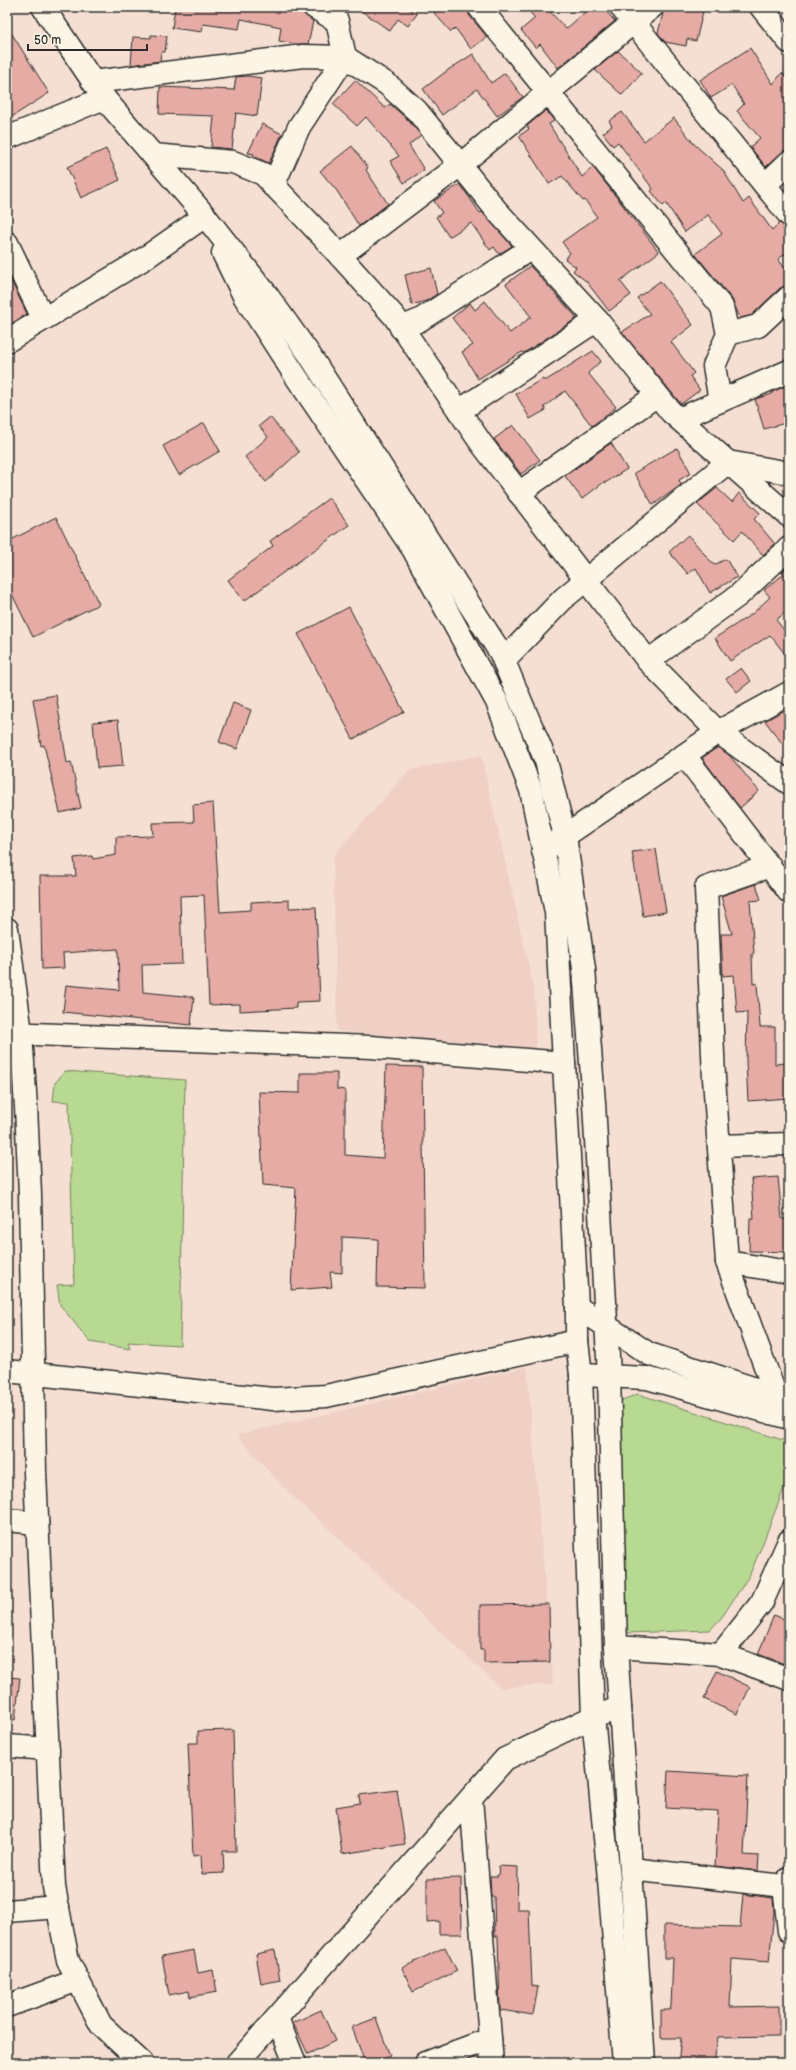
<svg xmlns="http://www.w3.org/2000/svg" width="796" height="2070" font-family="'Balsamiq Sans',sans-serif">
<rect width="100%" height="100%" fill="#f5dfd2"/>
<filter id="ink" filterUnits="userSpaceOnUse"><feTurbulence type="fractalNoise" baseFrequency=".025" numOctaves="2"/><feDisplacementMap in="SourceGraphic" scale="8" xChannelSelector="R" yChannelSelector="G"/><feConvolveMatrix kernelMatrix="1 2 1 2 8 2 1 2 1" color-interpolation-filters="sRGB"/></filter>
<g filter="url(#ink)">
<!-- built -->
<g fill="#f0cfc4">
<polygon points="481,755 534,990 536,1048 337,1031 333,856 409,770"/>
<polygon points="527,1367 553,1684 501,1688 283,1487 237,1435"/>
</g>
<!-- green -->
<g fill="#b8d992" stroke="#72825e">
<polygon points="65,1071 185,1080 180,1345 128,1342 130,1349 90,1342 60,1305 57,1285 74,1284 69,1102 53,1101 55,1083"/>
<polygon points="638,1394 789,1442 789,1475 761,1548 749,1576 722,1617 710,1630 625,1633 614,1406 622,1400"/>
</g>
<!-- building -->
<g fill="#e5aba4" stroke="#2b2b2b">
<polygon points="175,7 289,7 302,10 303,13 313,21 308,44 296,44 279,41 281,27 241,19 239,29 203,24 202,32 172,28"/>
<polygon points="356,7 407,7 417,14 408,26 398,19 390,31"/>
<polygon points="440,7 467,7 469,15 487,37 471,49 455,28 451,32 434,13"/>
<polygon points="525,7 546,7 566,29 591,7 602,7 615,21 558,68 540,44 536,48 521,30 535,18"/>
<polygon points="676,7 704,7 696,41 687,39 686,46 665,42 658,33 664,9 675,11"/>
<polygon points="7,26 49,93 7,120"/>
<polygon points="151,35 167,36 165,52 161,52 160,61 131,65 133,37 151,38"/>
<polygon points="750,48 773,84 782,73 789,79 789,150 781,153 766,167 750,147 760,138 737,111 744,104 732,85 711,98 700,80"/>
<polygon points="618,51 642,73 622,95 595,70"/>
<polygon points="473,54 491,83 505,73 523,97 497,116 477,89 442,115 423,89 448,70"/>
<polygon points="247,76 262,78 257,116 236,113 232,149 211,147 214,116 159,114 160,87 234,90 236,77"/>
<polygon points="355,80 385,108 390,104 408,120 421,135 409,145 424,170 404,183 390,161 399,156 366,117 357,126 333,104"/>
<polygon points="546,110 554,121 549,124 582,177 593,167 659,252 620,281 631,295 609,311 586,281 573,271 576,267 565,259 570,253 562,242 597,217 585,200 583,201 562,176 549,184 519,136 529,129 527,126"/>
<polygon points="622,112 644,141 674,118 694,144 723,170 743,203 749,198 772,230 779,223 789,227 789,251 778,259 789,274 789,285 780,288 752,315 740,318 732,299 695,254 722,234 708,215 685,232 666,203 663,206 651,191 653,189 618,142 613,146 603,133 612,126 609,121"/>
<polygon points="262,124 282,134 269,163 253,156 254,154 248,153"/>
<polygon points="352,146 368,168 366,170 388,204 359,226 337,191 320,171"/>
<polygon points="106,149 120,180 81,198 67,167"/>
<polygon points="460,184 480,213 482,212 512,246 499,254 494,247 490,250 471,223 449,237 436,217 442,213 434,201"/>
<polygon points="530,266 577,318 524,353 522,352 478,379 462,352 473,345 452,318 470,303 475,310 485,301 510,333 531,317 506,284"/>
<polygon points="431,268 437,294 426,301 412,305 405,275"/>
<polygon points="7,272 27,314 7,326"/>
<polygon points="660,281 693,325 671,342 694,373 690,376 700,390 681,404 622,332 650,314 637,298"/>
<polygon points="593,351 601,361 588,373 616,407 592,426 565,391 544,407 546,410 530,419 516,394 543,379 545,381"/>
<polygon points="786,386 789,395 789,422 764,429 755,399 772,394 772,392"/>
<polygon points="270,417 299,452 266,482 245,457 268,437 259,426"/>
<polygon points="204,423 220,451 179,475 163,446"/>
<polygon points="513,425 540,460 521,474 494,439"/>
<polygon points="611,443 627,469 605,483 604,482 582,499 565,476"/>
<polygon points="677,448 691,473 679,480 681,485 653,505 634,473"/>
<polygon points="717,488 732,502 739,493 760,513 754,519 775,544 763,555 742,531 734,540 697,504"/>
<polygon points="329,498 349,525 244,601 228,580 273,546 270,541"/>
<polygon points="56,517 99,604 33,637 7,584 7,542"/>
<polygon points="688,535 714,565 726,559 737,577 710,593 696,568 688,574 669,552"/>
<polygon points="789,565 789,610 776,620 789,636 789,659 770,635 730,661 715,638 752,614 770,597 764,590 784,574 782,572"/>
<polygon points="349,607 404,712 353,739 298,634"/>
<polygon points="741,668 751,681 737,692 726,679"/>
<polygon points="56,695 67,763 71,762 81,808 60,813 44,745 41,746 33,699"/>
<polygon points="233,703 251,710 237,749 219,742"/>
<polygon points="782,711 789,721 789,737 782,743 765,721"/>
<polygon points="118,720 123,766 97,768 93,722"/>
<polygon points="718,747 729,755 759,791 740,808 702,758"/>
<polygon points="213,803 220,912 251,910 251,902 289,900 289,908 316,907 320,1001 296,1002 296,1008 240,1011 240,1004 209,1005 204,895 180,896 182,964 142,965 143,992 194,997 191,1025 63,1012 66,985 119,990 118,949 63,953 64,968 42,969 40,876 76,876 74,858 92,856 93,859 116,855 116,837 153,836 152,823 194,822 193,805"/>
<polygon points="656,849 666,912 643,916 632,852"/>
<polygon points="756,884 761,900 750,901 754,953 752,954 753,984 757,983 760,1027 775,1027 775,1064 786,1063 788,1098 748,1101 746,1062 747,1012 737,1013 734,975 723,976 721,934 732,934 721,896"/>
<polygon points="386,1066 422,1067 425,1288 377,1287 378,1239 342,1237 342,1273 330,1272 332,1287 291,1290 296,1188 263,1185 259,1092 300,1093 300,1073 337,1073 337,1089 345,1090 345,1155 383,1158"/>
<polygon points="778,1177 782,1219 789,1219 789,1252 749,1251 750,1218 754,1218 751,1179"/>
<polygon points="549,1604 550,1662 484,1663 484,1650 480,1650 480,1605"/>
<polygon points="774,1615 789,1621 789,1654 785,1664 758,1654"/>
<polygon points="717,1671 750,1687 737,1714 704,1699"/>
<polygon points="7,1677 20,1678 15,1720 7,1719"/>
<polygon points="233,1730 236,1851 223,1851 224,1873 202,1874 201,1855 193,1856 188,1743 198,1743 198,1731"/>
<polygon points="668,1771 748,1776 744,1855 759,1856 758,1871 715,1866 718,1811 666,1808"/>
<polygon points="397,1790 405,1844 342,1854 336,1807 360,1803 359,1795"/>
<polygon points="499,1866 518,1867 517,1909 529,1909 532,1986 538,1987 533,2015 500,2010 498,1936 495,1936 494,1897 491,1897 490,1876 498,1876"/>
<polygon points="461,1878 462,1934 439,1934 439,1921 427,1922 427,1879"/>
<polygon points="743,1894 773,1898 774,1912 769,1962 732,1959 730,2007 779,2006 779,2036 718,2037 714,2063 678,2063 681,2038 661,2038 661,2010 670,2010 671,2006 673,1958 664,1958 664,1925 740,1927"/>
<polygon points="445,1947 457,1971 413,1992 402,1968"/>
<polygon points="194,1950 198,1973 213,1970 217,1992 190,1997 189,1991 169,1995 162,1956"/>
<polygon points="275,1950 280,1980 261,1984 256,1954"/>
<polygon points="321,2010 335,2041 308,2054 293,2023"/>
<polygon points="376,2018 390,2056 372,2063 365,2063 352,2027"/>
</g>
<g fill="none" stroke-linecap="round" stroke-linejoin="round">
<!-- minor casing -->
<g stroke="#2b2b2b" stroke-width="25">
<g id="minor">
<polyline points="479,7 722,307 728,334 714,366 720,401"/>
<polyline points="621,7 789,215"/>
<polyline points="761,7 789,42"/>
<polyline points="93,82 303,56 345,57 387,84 417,111 497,211 597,320 671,412 789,516"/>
<polyline points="7,138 104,98"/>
<polyline points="153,155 233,162 263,174 322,236 394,316 481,443 648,661 718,732 789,783"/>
<polyline points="765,185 789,162"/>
<polyline points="273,186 299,127 345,57 337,21 314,7"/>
<polyline points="7,243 43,318"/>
<polyline points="340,256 460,165 652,7"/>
<polyline points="401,328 420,320 530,249"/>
<polyline points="728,334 758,326 789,297"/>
<polyline points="7,341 145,258 205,216"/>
<polyline points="459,411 597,320"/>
<polyline points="679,419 789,371"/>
<polyline points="519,493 657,395"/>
<polyline points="504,660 564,598 728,462 789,473"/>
<polyline points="648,661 739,595 789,548"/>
<polyline points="685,756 789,892"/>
<polyline points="543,851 718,732 789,693"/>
<polyline points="770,866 706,888 714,1078 727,1262 776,1396"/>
<polyline points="7,929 21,1033 26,1107 30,1194 35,1473 54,1887 68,1961 101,2025 142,2063"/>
<polyline points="7,1033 371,1047 564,1063"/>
<polyline points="719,1146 789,1144"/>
<polyline points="727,1262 789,1272"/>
<polyline points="577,1307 649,1354 786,1399"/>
<polyline points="7,1371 273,1399 326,1396 577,1341"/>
<polyline points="581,1375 647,1378 789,1418"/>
<polyline points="7,1520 37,1523"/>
<polyline points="616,1647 721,1654 789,1679"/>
<polyline points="721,1654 762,1602 789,1541"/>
<polyline points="7,1746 48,1749"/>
<polyline points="471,1798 492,2063"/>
<polyline points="631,1869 784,1886"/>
<polyline points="789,1878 784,1886 789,1931"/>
<polyline points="7,1911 58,1907"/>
<polyline points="7,2006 78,1980"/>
<polyline points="277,2018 295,2063"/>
<polyline points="237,2063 505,1759 593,1717 620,1708"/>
<polyline points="426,2063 490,2039"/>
</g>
</g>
<!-- major casing -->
<g stroke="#2b2b2b" stroke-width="25">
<g id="major">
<polyline points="43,7 104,98 205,216 264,291 309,354 500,652 546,761 565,836 584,969 594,1103 609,1375 616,1647 644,2063"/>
<polyline points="223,253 244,296 297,378 413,549 497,702 531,790 556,912 577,1307 577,1341 581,1375 593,1717 608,1868 624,2063"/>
</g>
</g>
<!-- minor -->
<use href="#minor" stroke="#fcf5e5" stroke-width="22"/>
<!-- major -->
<use href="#major" stroke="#fcf5e5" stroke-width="22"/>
</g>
</g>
<!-- margin -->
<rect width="796" height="2070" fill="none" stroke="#fcf5e5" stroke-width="24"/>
<rect x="12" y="12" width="772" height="2046" fill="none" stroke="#2b2b2b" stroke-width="1.5" filter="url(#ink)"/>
<!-- scale -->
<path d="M28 44v6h119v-6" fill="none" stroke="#2b2b2b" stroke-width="2"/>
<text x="34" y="44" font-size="12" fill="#2b2b2b" stroke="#fcf5e5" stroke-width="3" paint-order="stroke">50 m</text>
</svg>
